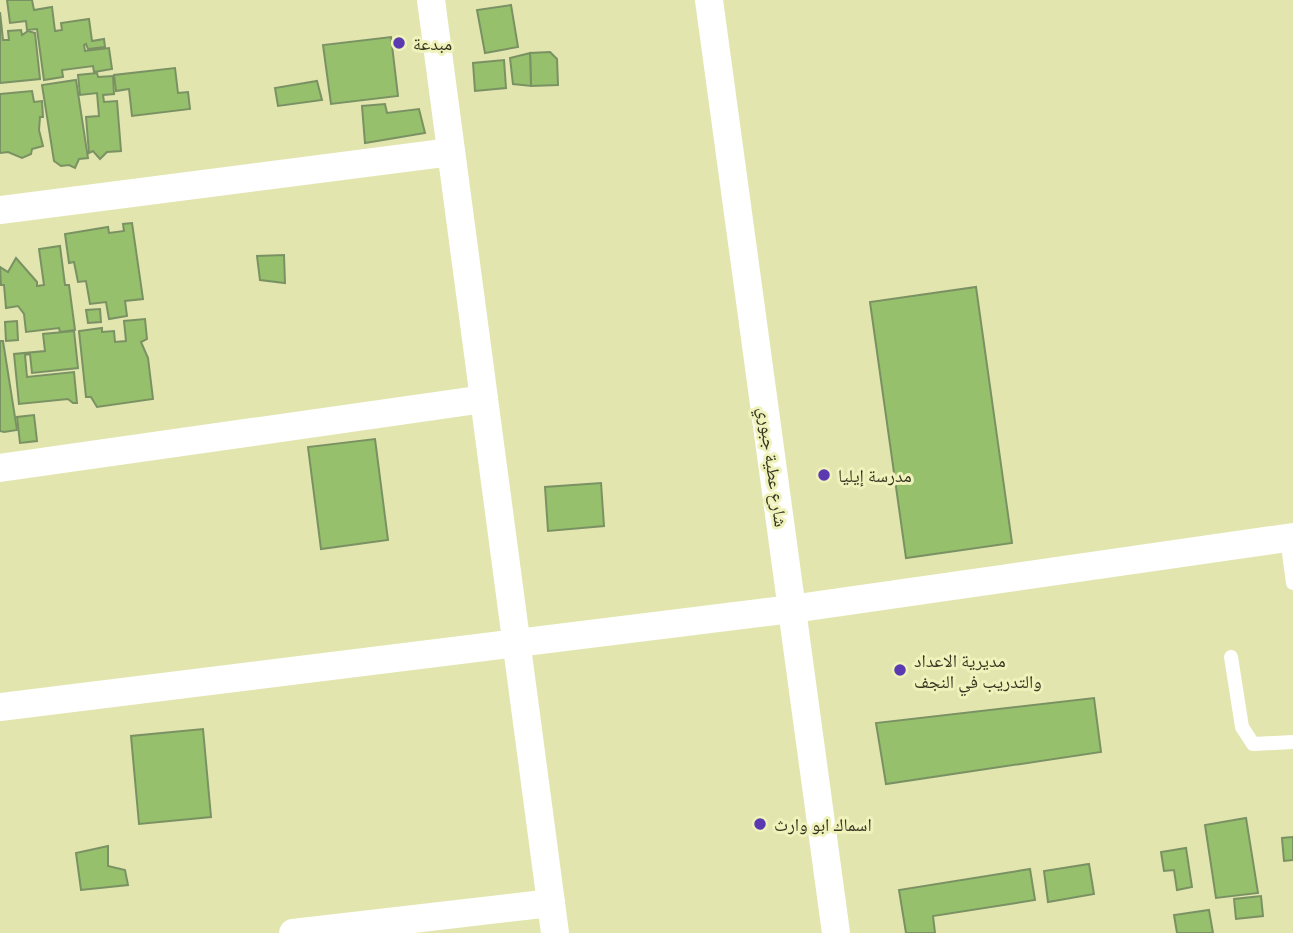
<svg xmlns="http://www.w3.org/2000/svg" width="1293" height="933" font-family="'IBM Plex Serif','Noto Naskh Arabic',serif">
<rect width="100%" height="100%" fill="#e2e5ae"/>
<!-- building -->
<g fill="#96c06c" stroke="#7a9263" stroke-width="2">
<polygon points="7,0 32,0 34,10 52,7 55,31 62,30 61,23 89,19 92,41 104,39 105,47 88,49 86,44 84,45 85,51 109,48 112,69 94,72 93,66 62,70 63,77 44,80 37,29 27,30 26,21 10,23"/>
<polygon points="511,5 518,47 485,53 477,10"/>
<polygon points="0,12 3,40 9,40 8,31 21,30 22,35 28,31 35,33 40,79 0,83"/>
<polygon points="391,37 398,96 331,104 323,45"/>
<polygon points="550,52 557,59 558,85 531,86 530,53"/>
<polygon points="530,53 531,86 513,84 510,58"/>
<polygon points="504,60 506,88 475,91 473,63"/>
<polygon points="175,68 178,93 188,92 190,109 132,116 129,89 116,91 114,75"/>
<polygon points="97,73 98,77 113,76 114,94 103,95 104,102 117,101 121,151 107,152 100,159 93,151 89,153 86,117 99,116 97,93 80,95 78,75"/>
<polygon points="76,80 88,158 79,159 75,168 69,165 61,166 54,161 42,85"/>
<polygon points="317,81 322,100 278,106 275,88"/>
<polygon points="32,91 34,102 42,101 43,117 40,117 39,130 43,146 32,149 31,154 22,158 8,152 0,153 0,94"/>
<polygon points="385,104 387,113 419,109 425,133 365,143 362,106"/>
<polygon points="132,223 143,299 125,301 127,316 109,319 106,302 90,304 86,281 78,282 74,262 69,263 65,234 108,227 109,233 124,231 123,224"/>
<polygon points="60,246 65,285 69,285 75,330 60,332 59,328 26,332 24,314 18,306 6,308 4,285 1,285 0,267 8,272 16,258 37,282 37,286 44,285 39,249"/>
<polygon points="284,255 285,283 260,280 257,256"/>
<polygon points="976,287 1012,543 906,558 870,302"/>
<polygon points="100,309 101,322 88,323 86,310"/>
<polygon points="145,319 147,339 141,342 148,358 153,399 97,407 91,397 86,397 79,331 102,328 102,332 114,331 115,342 126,341 124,321"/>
<polygon points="17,321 18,340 6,341 5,322"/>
<polygon points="74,331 78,368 32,373 30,354 25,355 27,377 74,372 77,403 73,403 68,399 19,404 14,354 45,351 43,334"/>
<polygon points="0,341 3,341 17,430 4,432 0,431"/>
<polygon points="34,415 37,441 20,443 17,417"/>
<polygon points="375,439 388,540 321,549 308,447"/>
<polygon points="601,483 604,526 548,531 545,487"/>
<polygon points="1094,698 1101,752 886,784 876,723"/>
<polygon points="203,729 211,817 139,824 131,736"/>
<polygon points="1246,818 1258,893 1216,898 1205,825"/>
<polygon points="1293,837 1293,860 1284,861 1282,838"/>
<polygon points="108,846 108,866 125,870 128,885 81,890 76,853"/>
<polygon points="1186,848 1192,887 1177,890 1174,870 1164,871 1161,852"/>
<polygon points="1089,864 1094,894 1048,902 1044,871"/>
<polygon points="1030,869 1035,900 933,916 935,933 906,933 899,890"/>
<polygon points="1261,896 1263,916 1236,919 1234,899"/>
<polygon points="1209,910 1213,933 1177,933 1174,915"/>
</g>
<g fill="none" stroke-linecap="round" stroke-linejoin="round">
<!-- lane -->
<g stroke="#fff" stroke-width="14">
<polyline points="1287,538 1293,583"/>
<polyline points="1231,657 1242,727 1253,744 1293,742"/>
</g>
<!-- street -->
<g stroke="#fff" stroke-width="28">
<polyline points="431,0 555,933"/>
<polyline points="709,0 836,933"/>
<polyline points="0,210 451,152"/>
<polyline points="0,468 484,399"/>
<polyline points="0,707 792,609 1293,537"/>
<polyline points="293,933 551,903"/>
</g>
</g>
<!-- markers -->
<g fill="#5a39b1" stroke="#eff2bb" stroke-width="2.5">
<circle cx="399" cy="43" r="7"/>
<circle cx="824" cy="475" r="7"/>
<circle cx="900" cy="670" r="7"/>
<circle cx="760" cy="824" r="7"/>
</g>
<g text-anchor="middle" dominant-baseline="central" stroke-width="6" stroke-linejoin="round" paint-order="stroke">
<!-- poi labels -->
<g font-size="18" fill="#353620" stroke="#eff2bb" text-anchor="start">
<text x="413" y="43">مبدعة</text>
<text x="838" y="475">مدرسة إيليا</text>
<text x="914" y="660">مديرية الاعداد<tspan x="914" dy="21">والتدريب في النجف</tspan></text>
<text x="774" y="824">اسماك ابو وارث</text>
</g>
<!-- street labels -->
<g font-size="18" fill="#353620" stroke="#eff2bb">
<text transform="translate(773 467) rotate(82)">شارع عطية جبوري</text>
</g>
</g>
</svg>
